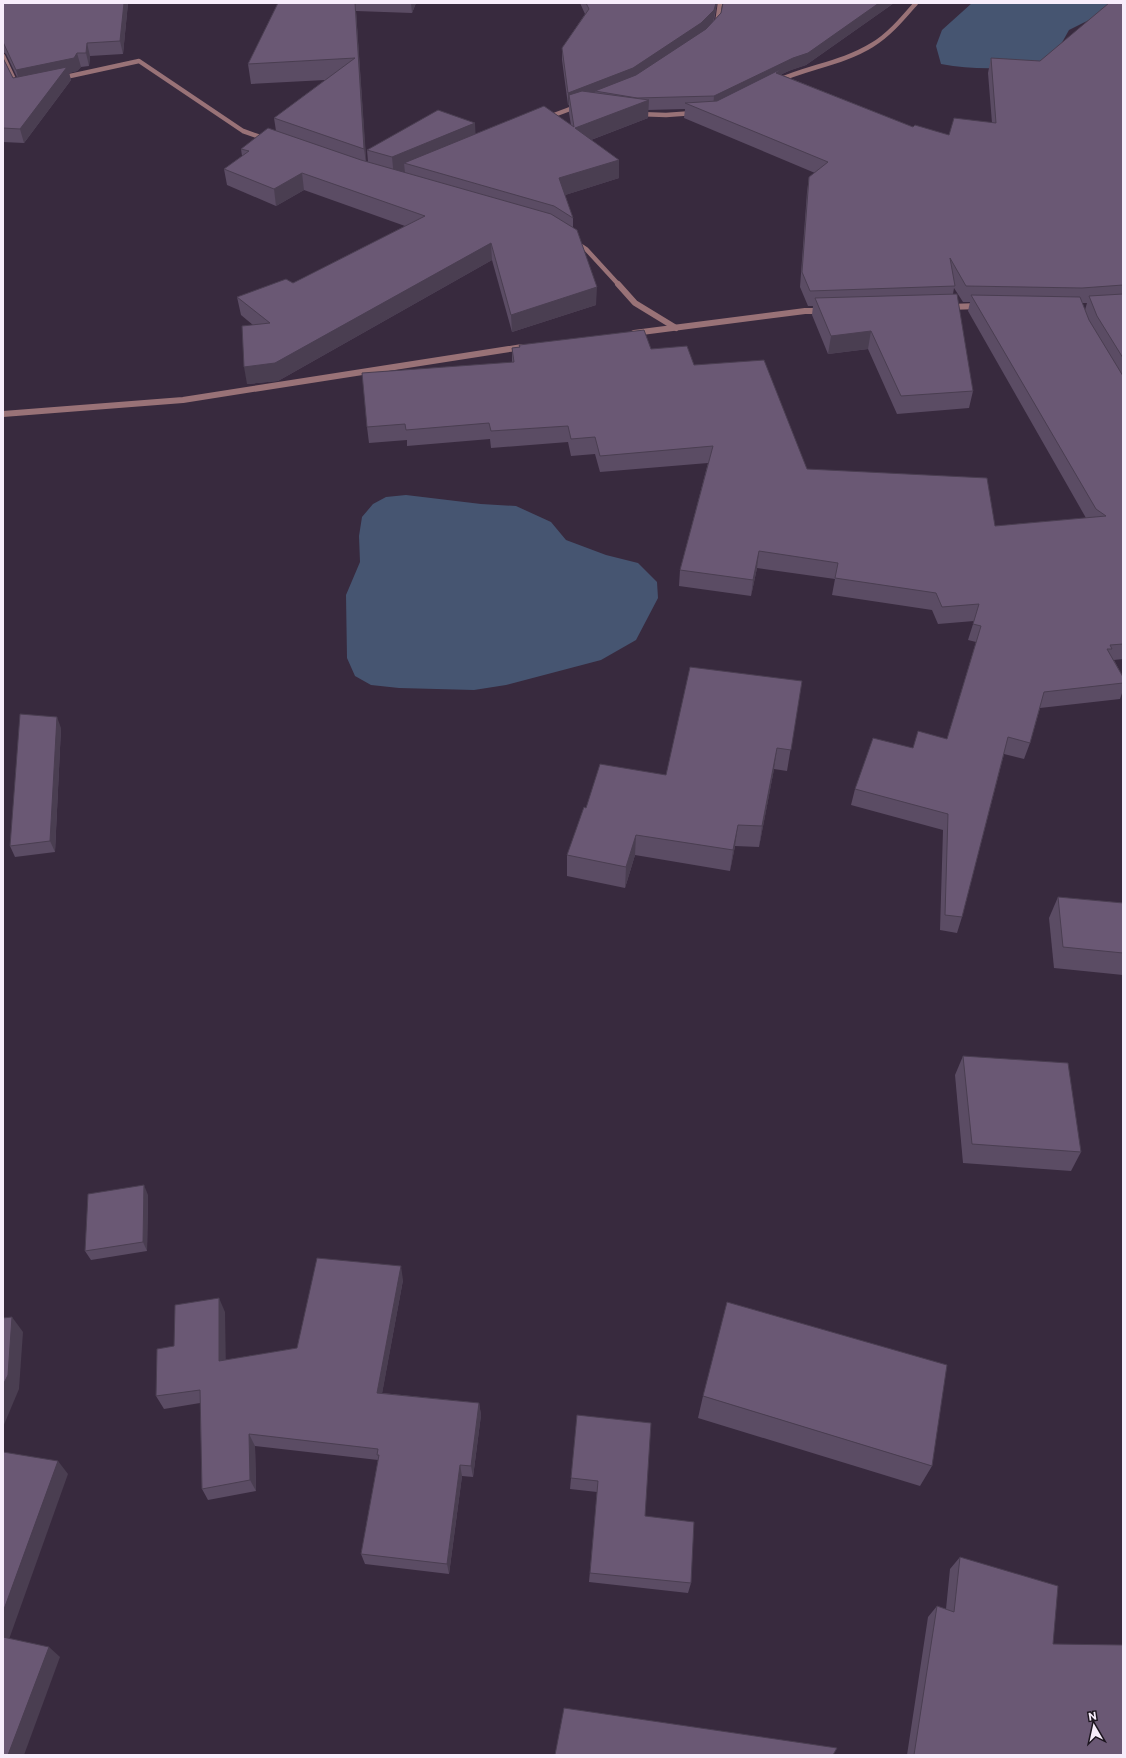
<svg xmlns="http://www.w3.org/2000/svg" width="1126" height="1758" font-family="Commissioner,sans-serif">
<rect width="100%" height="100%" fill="#382a3e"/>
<!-- water -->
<g fill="#465571">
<path d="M 972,3 L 1123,3 L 1069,30 L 1050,64 C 1012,68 978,71 941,64 L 936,46 L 942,30 Z"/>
<polygon points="406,495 481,504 516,506 551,522 566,540 606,555 638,563 657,582 658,598 636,640 601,660 506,685 474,690 399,688 371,685 355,676 347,658 346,595 360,562 359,536 362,517 373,504 386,497"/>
</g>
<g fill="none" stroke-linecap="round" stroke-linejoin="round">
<!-- street-far1 -->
<g stroke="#997277" stroke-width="4.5">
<polyline points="714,26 717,24 720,3"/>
<polyline points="3,56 18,88"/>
<polyline points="61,78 139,61 243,131 266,139"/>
<path d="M 777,81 C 808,67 843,63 872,45 C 889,35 903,18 916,3"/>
<polyline points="638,114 666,115 694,113"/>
<polyline points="546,118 578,106"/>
<polyline points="574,241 586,249 619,285"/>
</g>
<!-- street -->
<g stroke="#997277" stroke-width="6">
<polyline points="618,284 635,303 676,328"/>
<polyline points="949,307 979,306"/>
<polyline points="634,333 805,311 823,311"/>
<polyline points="3,414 183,400 522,347"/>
</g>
</g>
<!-- wall -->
<g fill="#5b4c64" fill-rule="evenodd">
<polygon points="3,3 128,3 123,54 90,56 89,66 81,67 77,71 69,73 71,80 24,143 3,142 3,58 13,78 17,77 6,54 3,52"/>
<path d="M 278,3 L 416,3 L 412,13 L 356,11 L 366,161 L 368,162 L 367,150 L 476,134 L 571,125 L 569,113 L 569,105 L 568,105 L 562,60 L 562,48 L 585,14 L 580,3 L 717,3 L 714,21 L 721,13 L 723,3 L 894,3 L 806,65 L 791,70 L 782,74 L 782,75 L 913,127 L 949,135 L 992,123 L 988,73 L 991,58 L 1040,61 L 1123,3 L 1123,659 L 1114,660 L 1123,677 L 1123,690 L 1120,699 L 1040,708 L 1030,743 L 1024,759 L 1004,754 L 962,917 L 957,933 L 940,930 L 943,830 L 851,805 L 855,789 L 913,748 L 947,739 L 976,642 L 968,640 L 974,621 L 938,624 L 932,610 L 832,595 L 835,579 L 757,568 L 751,596 L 679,586 L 680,570 L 708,463 L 600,472 L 595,454 L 571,456 L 568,442 L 491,448 L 490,439 L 407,446 L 407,440 L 369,443 L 367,427 L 512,362 L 512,348 L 519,347 L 519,345 L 651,349 L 694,365 L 807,469 L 995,526 L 1086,518 L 968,311 L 970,302 L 963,302 L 954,288 L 953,294 L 973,391 L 969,408 L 897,414 L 868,349 L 828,354 L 812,315 L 813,306 L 808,306 L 800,287 L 807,192 L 809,177 L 815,173 L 684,118 L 685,109 L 648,110 L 648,118 L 591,140 L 619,160 L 619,178 L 565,195 L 573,218 L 573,228 L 596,305 L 512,332 L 492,260 L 278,381 L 247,384 L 253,325 L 241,315 L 237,297 L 293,283 L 405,226 L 304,190 L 276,206 L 227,185 L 224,169 L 242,156 L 241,149 L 276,131 L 274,118 L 325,80 L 251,84 L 248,64 ZM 1082,303 L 1087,303 L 1085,310 Z"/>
<polygon points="802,681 787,771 774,769 759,847 735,846 730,871 635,855 625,888 567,876 567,855 586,808 666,775"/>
<polygon points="61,728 55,852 15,857 10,846"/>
<polygon points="1058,897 1123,903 1123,975 1054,968 1049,918"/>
<polygon points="963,1056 1081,1152 1071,1171 963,1163 955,1075"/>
<polygon points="148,1195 147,1251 91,1260 85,1251"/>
<polygon points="403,1280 382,1393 479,1403 481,1415 473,1477 462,1476 449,1574 365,1564 361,1554 378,1460 255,1446 256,1491 208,1500 202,1489 200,1403 164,1409 156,1396 174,1346 225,1312 225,1360 297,1348"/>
<polygon points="703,1396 932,1466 920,1486 698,1418"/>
<polygon points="577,1415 691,1583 688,1593 589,1582 597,1492 570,1489 571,1478"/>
<polygon points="960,1557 1053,1644 1123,1755 907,1755 928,1617 937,1606 946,1609 950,1569"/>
</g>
<!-- shaded-wall -->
<g fill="#4a3e51">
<polygon points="124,3 128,3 123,54 120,41"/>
<polygon points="355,3 356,11 367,170 364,149"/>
<polygon points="411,3 416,3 412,13"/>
<polygon points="716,3 717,3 713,22 701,35 632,81 595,91 595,95 569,95 569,105 568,105 568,93"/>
<polygon points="879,3 894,3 806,65 791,70 782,74 781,83 713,108 714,96"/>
<polygon points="87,43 90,56 89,66 86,53"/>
<polygon points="77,53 81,67 77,71 69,73 71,80 24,143 20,129 20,84 16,70"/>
<polygon points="649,100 648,118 575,146 575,128"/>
<polygon points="475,123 476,143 404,163 405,173 394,178 392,157"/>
<polygon points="619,160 619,178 559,197 559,178"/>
<polygon points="302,173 304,190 276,206 274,189"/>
<polygon points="491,243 492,260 278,381 247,384 244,367"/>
<polygon points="597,287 596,305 512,332 511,315"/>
<polygon points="871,331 868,349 828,354 831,336"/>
<polygon points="759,551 757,568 751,596 753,580"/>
<polygon points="57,717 61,728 55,852 50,841"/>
<polygon points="777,748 774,769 759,847 762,826"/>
<polygon points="738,825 735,846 730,871 733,850"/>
<polygon points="636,835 635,855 625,888 626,867"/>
<polygon points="144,1185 148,1195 147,1251 143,1242"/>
<polygon points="401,1266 403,1280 380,1405 377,1393"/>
<polygon points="219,1298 225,1312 226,1374 219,1361"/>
<polygon points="12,1317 23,1332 19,1389 3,1427 3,1385"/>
<polygon points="479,1403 481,1415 473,1477 471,1466"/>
<polygon points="249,1434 255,1446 256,1491 250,1480"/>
<polygon points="58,1461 68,1474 7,1645 3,1641 3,1612"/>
<polygon points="460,1465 462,1476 449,1574 447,1564"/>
<polygon points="49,1647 60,1657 24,1755 8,1755"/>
</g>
<!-- building -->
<g fill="#6a5874" stroke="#4a3e51">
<polygon points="3,3 124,3 120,41 87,43 86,53 77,53 74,58 16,70 3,42"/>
<polygon points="278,3 355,3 364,149 274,118 355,58 248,64"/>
<polygon points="586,3 716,3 714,10 701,23 633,68 568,93 562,48 589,9"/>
<polygon points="723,3 879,3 808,53 793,58 714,96 637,98 595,91 636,75 706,29 721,13"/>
<polygon points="1109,3 1123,3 1123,285 1082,288 966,286 950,258 955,286 810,291 802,272 809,177 828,162 685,103 717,101 783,68 776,73 913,127 915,125 949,135 954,118 996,123 991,58 1040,61"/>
<polygon points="3,58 13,78 67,67 20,129 3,128"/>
<polygon points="582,91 649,100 575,128 619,160 559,178 573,218 554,206 404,163 544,106 574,127 569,95"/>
<polygon points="438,110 475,123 392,157 367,150"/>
<polygon points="268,128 361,160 551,214 577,230 597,287 511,315 491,243 275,363 244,367 242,326 270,323 237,297 286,279 293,283 425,216 302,173 274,189 224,169 249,151 241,149"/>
<polygon points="957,294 973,391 901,396 871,331 831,336 815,298"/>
<polygon points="1123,294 1123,358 1097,316 1089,296"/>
<polygon points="971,295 1080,297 1089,320 1123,376 1123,644 1110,645 1112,649 1107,649 1123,677 1123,683 1044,692 1030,743 1008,737 962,917 945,915 948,814 855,789 873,738 913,748 918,731 947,739 981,626 973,624 979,604 942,607 936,593 835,578 838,563 759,551 753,580 680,570 713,446 600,456 595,437 571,439 568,426 491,431 489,423 406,430 405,424 367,427 362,373 514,362 512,348 520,347 519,345 644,330 651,349 687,346 694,365 764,360 807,469 987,478 995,526 1106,516 1096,509"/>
<polygon points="690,667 802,681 791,750 777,748 762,826 738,825 733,850 636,835 626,867 567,855 584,807 586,808 600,764 666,775"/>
<polygon points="20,714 57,717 50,841 10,846"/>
<polygon points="1058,897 1123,903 1123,953 1063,947"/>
<polygon points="963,1056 1068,1063 1081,1152 972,1144"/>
<polygon points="144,1185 143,1242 85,1251 88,1194"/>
<polygon points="317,1258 401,1266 377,1393 479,1403 471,1466 460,1465 447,1564 361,1554 379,1455 377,1455 378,1449 249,1434 250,1480 202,1489 200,1390 156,1396 157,1349 174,1346 175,1305 219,1298 219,1361 297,1348"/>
<polygon points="727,1302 947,1365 932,1466 703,1396"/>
<polygon points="12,1317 8,1375 3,1385 3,1318"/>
<polygon points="577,1415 651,1423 645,1516 694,1522 691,1583 590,1573 598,1481 571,1478"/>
<polygon points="3,1452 58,1461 3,1612"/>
<polygon points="960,1557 1058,1586 1053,1644 1123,1645 1123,1755 914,1755 937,1606 954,1612"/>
<polygon points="3,1637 49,1647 8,1755 3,1755"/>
<polygon points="564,1708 837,1748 833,1755 555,1755"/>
</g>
<!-- border -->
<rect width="1126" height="1758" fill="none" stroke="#f7edfb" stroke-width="8"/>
<!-- north arrow -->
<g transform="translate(1094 1726) rotate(351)" stroke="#1c151f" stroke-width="3" paint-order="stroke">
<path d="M0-3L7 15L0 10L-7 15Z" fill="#f7edfb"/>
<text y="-6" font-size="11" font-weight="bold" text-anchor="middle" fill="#f7edfb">N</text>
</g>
</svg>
